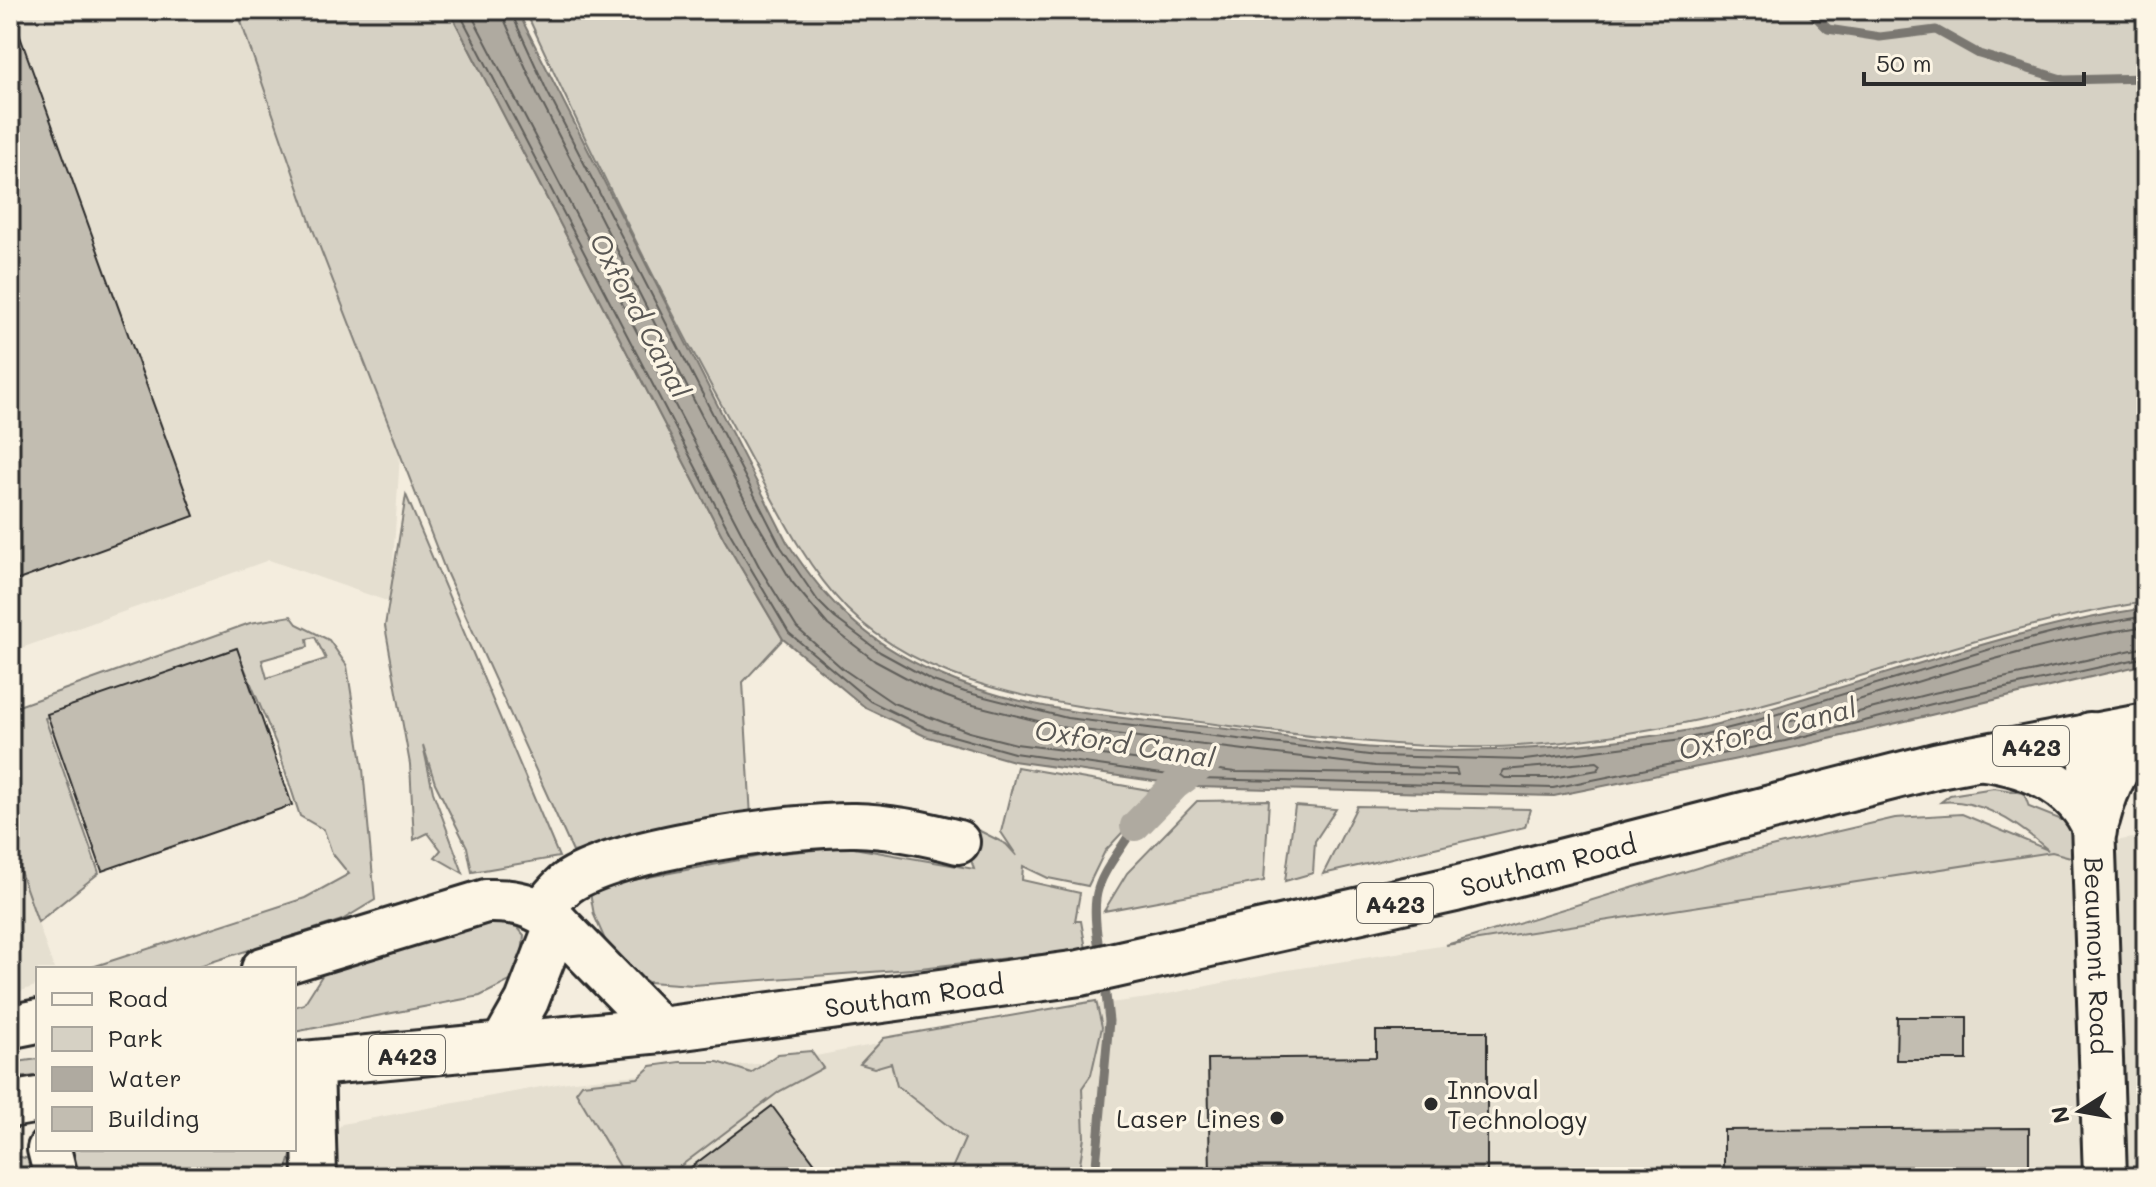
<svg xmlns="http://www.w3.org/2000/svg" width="2156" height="1187" font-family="Mali,sans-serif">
<rect width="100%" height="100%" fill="#f4edde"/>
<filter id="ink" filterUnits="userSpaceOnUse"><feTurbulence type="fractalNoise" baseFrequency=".0125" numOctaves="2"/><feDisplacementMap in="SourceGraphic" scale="16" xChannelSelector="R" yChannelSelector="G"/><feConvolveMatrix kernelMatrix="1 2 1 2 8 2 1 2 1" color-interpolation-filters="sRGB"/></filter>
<g filter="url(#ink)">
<!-- built -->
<g fill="#e5dfd0">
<polygon points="10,10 239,10 400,455 393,564 401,606 269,560 10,652"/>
<polygon points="2146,836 2146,1177 334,1177 326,1141 342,1124 573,1081 790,1061 1048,1011 1148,998 1281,971"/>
<polygon points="10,843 54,969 38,969 38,985 10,995"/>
</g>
<!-- green -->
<g fill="#d6d1c4" stroke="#807e78" stroke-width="2" fill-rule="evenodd">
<polygon points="237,10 449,10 724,539 783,639 743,682 751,817 573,852 446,572 312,227"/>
<path d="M 525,10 L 2146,10 L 2146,602 C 1984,626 1835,694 1674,725 C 1615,736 1553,746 1493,747 C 1381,749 1269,730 1159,717 C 1053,704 926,688 847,609 C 800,561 771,494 739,437 C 662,298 591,154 525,10 Z"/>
<polygon points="406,495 559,857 472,872 467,847 435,783 423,745 433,792 463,873 435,857 441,850 428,833 414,840 410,764 385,626"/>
<path d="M 291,616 L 297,624 L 329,640 L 347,666 L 363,769 L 375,900 L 342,920 L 190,969 L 86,969 L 305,898 L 349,874 L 332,853 L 324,830 L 300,816 L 277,746 L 236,648 L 45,718 L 99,873 L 38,922 L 10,843 L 10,709 L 250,623 ZM 315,637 L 326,659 L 267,678 L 262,660 L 308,647 L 307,639 Z"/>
<polygon points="1017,767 1160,792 1105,851 1088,886 1048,878 1023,866 1022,880 1080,893 1075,921 1081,921 1086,949 912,969 693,985 648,982 617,967 594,915 590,893 622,882 771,854 848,847 974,869 970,857 980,831 1006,844 1017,856 1001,832"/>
<path d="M 1994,788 L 2024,793 L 2029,807 L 2067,822 L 2081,846 L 2078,859 L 2052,852 L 1446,945 L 1749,852 L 1895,818 L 1962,814 L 2048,850 C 2020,825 1981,798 1941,802 L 1950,795 Z"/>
<polygon points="1269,800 1264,881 1104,911 1127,873 1197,801"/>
<polygon points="1295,806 1336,809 1315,841 1313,873 1285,881"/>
<polygon points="1357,806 1530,809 1525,827 1323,874"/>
<polygon points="508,916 524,935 520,976 480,996 294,1032 294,1007 304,1004 323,974"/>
<polygon points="1096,1001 1102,1027 1091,1075 1082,1088 1084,1137 1078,1177 953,1177 950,1173 965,1139 897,1086 891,1063 874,1068 860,1064 884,1038"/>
<polygon points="811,1051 823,1068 780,1091 666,1177 625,1175 576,1092 582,1084 638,1078 651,1066 680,1062 718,1062 751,1073 778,1054"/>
<polygon points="38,1059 38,1076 10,1078 10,1063"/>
<polygon points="71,1149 293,1149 285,1177 74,1177"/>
<polygon points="10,1155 30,1159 39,1177 10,1177"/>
</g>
<!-- water -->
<path fill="#afaaa0" stroke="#7a7771" stroke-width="2" d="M 449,10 L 517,10 L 787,542 C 828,605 867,642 936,673 C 1023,712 1126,719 1219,728 C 1272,734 1324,745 1377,748 C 1479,755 1578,748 1679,732 C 1728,724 1777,706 1825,692 C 1932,660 2036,624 2146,608 L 2146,664 L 1787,749 L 1554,796 L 1196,787 L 1013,761 L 925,736 L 866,708 L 783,639 L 724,539 Z"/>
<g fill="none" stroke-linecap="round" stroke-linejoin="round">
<!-- shore -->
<g stroke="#605e5a" stroke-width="2">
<polyline points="458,10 731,535 789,633 870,701 928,729 1014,753 1197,779 1553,788 1785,741 1932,704 2146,657"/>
<polyline points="469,10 761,570 797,628 843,669 893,703 969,732 1016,744 1235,772 1458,775 1456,769 1375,766 1066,728 961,702 929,690 875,661 828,625 792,582 753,516 538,95 500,10"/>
<polyline points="510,10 547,91 781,547 818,601 835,618 880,652 933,681 965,692 1067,718 1377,756 1525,760 1682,740 1745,724 1994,648 2065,630 2146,616"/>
<path d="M 2146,626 C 2021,645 1902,687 1782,724 L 1779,728 L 1784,731 L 1929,694 L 2146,647"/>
<polygon points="1597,762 1601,765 1598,770 1552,778 1505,778 1501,775 1504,770"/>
</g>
<!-- stream -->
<g stroke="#7a7771" stroke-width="9">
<polyline points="1809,10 1828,29 1880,37 1936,30 1979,54 2065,80 2146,78"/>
<path d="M 1100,955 C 1088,883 1098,885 1135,826"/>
<polyline points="1095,1177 1109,1021 1104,977"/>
</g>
<!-- canal -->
<polyline stroke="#afaaa0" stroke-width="30" points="1135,826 1175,785 1207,761"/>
</g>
<!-- building -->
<g fill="#c2bdb1" stroke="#2b2b2b" stroke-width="2">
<polygon points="13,17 194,516 10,583 10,18"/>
<polygon points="237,648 292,805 102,871 47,714"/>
<polygon points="1897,1017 1967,1017 1967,1060 1896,1060"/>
<polygon points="1376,1031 1487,1031 1487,1177 1210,1177 1208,1059 1376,1057"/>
<polygon points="772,1106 825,1177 678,1177"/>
<polygon points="2029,1128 2029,1177 1724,1177 1724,1130"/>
</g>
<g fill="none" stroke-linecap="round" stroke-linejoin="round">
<!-- minor casing -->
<g stroke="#2b2b2b" stroke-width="48">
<g id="minor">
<path id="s1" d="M 2090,734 L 2105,1177"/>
<path d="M 1974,758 C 2021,761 2077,783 2095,831"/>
<path d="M 2098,820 C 2106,789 2119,757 2146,737"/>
<path d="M 542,910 C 550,901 557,891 567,883 C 617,848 792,824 855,825 C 890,826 925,833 958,842"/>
<path d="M 263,969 L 486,901 C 515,900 535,905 557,923 L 661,1030"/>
<polyline points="13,1026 38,1021"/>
<polyline points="502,1045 527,1001 557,923"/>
<polyline points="312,1064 315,1177"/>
<polyline points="49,1149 56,1177"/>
</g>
</g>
<!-- highway casing -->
<g stroke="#2b2b2b" stroke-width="50">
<g id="highway">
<path id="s2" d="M 294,1065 L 661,1030 L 1080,973 L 1455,889 L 1939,765 L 2146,726"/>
<polyline points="10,1105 38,1100"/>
</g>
</g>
<!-- minor -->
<use href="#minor" stroke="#fcf5e5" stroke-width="42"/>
<!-- highway -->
<use href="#highway" stroke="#fcf5e5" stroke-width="44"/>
</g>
</g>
<!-- markers -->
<g fill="#2b2b2b" stroke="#fcf5e5" stroke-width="3">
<circle cx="1431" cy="1104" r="8"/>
<circle cx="1277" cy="1118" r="8"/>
</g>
<g text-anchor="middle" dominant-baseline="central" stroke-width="7" stroke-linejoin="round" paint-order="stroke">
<!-- shield labels -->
<g fill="#fcf5e5" stroke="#6a6863" stroke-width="2">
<rect x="1993" y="726" width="76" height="40" rx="6"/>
<rect x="1357" y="883" width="76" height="40" rx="6"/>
<rect x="369" y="1035" width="76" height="40" rx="6"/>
</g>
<g font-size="24" font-weight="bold" fill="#2b2b2b">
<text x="2031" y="746">A423</text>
<text x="1395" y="903">A423</text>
<text x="407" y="1055">A423</text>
</g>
<!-- street labels -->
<g font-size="26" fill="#2b2b2b" stroke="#fcf5e5">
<text stroke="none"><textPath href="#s2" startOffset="1272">Southam Road</textPath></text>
<text stroke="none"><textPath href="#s1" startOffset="222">Beaumont Road</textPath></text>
<text stroke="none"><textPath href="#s2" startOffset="624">Southam Road</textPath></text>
</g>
<!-- poi labels -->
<g font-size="26" fill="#2b2b2b" stroke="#fcf5e5" text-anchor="start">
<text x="1447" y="1089">Innoval<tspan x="1447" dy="30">Technology</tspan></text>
<text x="1261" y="1118" text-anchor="end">Laser Lines</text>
</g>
<!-- water labels -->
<g font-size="28" font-style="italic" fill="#595754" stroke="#fcf5e5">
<text transform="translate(641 315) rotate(62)">Oxford Canal</text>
<text transform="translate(1767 728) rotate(-14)">Oxford Canal</text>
<text transform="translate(1125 743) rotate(9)">Oxford Canal</text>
</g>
</g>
<!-- margin -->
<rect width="2156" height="1187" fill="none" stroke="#fcf5e5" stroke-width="40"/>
<rect x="20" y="20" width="2116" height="1147" fill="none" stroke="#2b2b2b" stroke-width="3" filter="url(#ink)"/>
<!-- legend -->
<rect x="36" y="967" width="260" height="184" fill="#fcf5e5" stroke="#a8a49b" stroke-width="2"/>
<rect x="52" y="993" width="40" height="12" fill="#fcf5e5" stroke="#a8a49b" stroke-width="2"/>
<text x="108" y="1007" font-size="24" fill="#2b2b2b">Road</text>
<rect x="52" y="1027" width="40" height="24" fill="#d6d1c4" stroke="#a8a49b" stroke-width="2"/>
<text x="108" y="1047" font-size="24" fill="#2b2b2b">Park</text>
<rect x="52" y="1067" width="40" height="24" fill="#afaaa0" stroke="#a8a49b" stroke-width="2"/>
<text x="108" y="1087" font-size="24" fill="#2b2b2b">Water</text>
<rect x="52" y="1107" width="40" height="24" fill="#c2bdb1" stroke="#a8a49b" stroke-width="2"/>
<text x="108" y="1127" font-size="24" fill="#2b2b2b">Building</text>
<!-- north arrow -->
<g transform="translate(2080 1111) rotate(259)" stroke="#fcf5e5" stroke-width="6" paint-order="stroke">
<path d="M0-6L14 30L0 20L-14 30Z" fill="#2b2b2b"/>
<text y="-12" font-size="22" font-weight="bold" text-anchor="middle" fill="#2b2b2b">N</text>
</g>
<!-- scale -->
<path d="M1864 72v12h220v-12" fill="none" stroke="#2b2b2b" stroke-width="4"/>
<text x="1876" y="72" font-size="24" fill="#2b2b2b" stroke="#fcf5e5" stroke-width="6" paint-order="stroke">50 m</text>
</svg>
